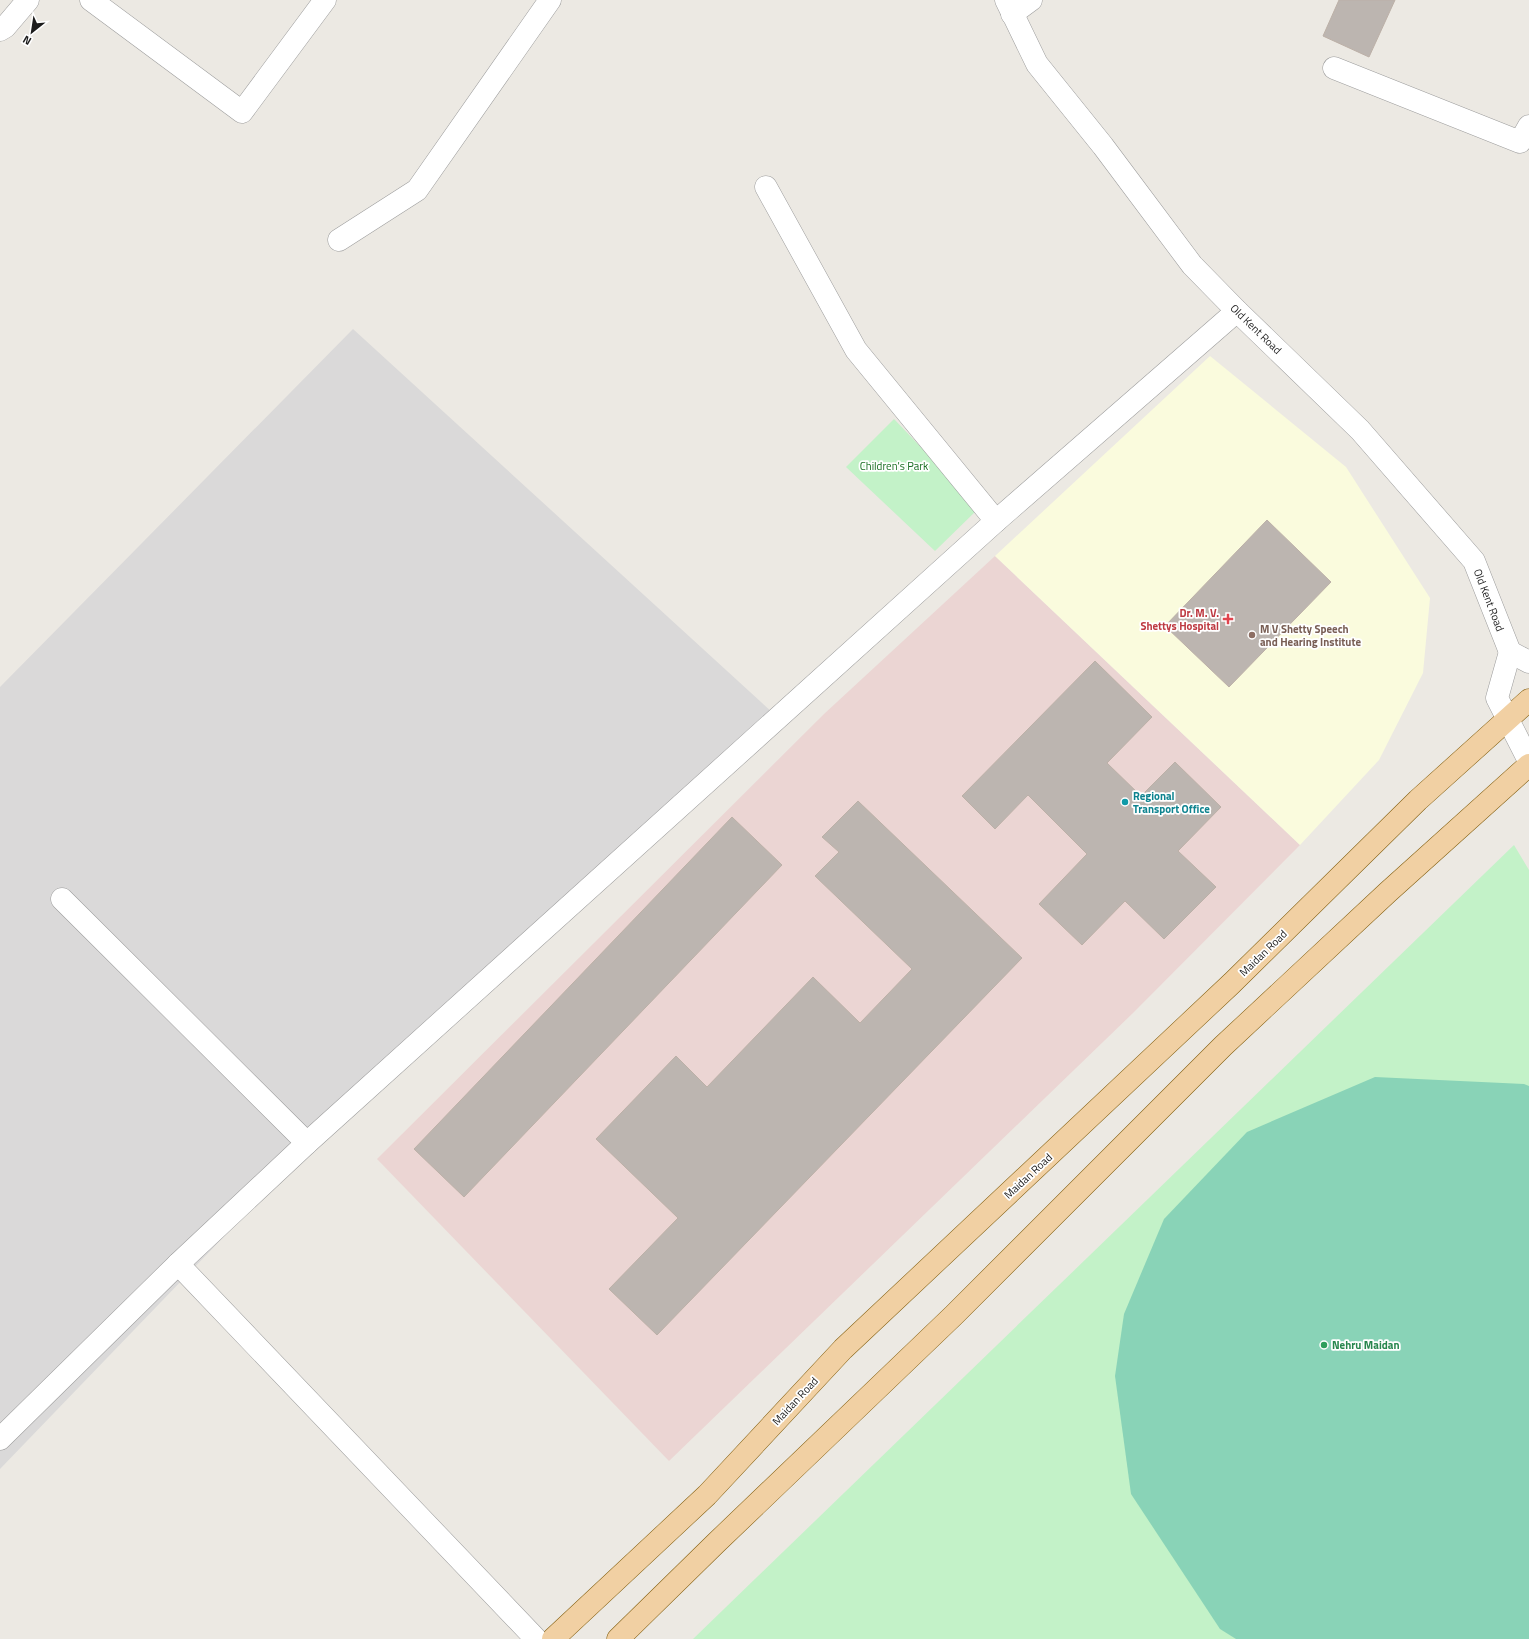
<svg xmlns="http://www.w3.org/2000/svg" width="1529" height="1639" font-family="'Titillium Web',sans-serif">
<rect width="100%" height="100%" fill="#ece9e3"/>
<!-- residential -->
<polygon fill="#dad9d9" points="353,329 784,723 346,1110 0,1469 0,687"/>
<!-- commercial -->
<polygon fill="#ebd5d3" points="995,556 1300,845 1133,1013 669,1461 377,1159 824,714"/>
<!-- education -->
<polygon fill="#fafbdd" points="1210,356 1346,467 1430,598 1423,673 1379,760 1300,845 995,556"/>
<!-- park -->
<g fill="#c3f2c8">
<polygon points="894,419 979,508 935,551 846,467"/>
<polygon points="1514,845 1529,870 1529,1639 693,1639"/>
</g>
<!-- pitch -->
<polygon fill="#89d3b7" points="1375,1077 1524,1084 1529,1086 1529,1639 1236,1639 1220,1629 1131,1494 1115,1376 1124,1314 1164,1219 1247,1132"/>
<!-- building -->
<g fill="#bcb5b0" stroke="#bcb0a7">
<polygon points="1339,0 1395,0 1369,57 1323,36"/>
<polygon points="1267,520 1331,582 1229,687 1165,626"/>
<polygon points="1095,661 1152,717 1107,763 1141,796 1175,762 1221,807 1178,851 1216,887 1164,939 1125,901 1082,945 1039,904 1087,854 1028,795 995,829 962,796"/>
<polygon points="858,801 1022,958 657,1335 609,1289 678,1218 596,1139 676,1056 707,1087 813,977 860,1023 912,969 815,876 839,852 822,837"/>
<polygon points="732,817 782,865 464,1197 414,1149"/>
</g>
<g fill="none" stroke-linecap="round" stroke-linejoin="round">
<!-- minor casing -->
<g stroke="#9d9d9d" stroke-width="23">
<g id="minor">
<polyline points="91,0 242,112 325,0"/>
<polyline points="1006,0 1037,64 1103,146 1192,265 1237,311 1360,430 1474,561 1510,652"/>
<polyline points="1012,14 1031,0"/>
<polyline points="0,30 5,27 28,0"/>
<polyline points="1334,68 1520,142 1529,126"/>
<polyline points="766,187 856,350 996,521"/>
<polyline points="339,240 417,190 550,0"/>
<polyline points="1510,652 1497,698 1529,761"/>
<polyline points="1510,652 1529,662"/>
<polyline points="62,899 307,1143"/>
<polyline points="178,1264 536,1639"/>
<polyline points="0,1439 178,1264 307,1143 996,521 1237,311"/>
</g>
</g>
<!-- major casing -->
<g stroke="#835f10" stroke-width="23">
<g id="major">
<polyline points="553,1639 707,1495 843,1349 1232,983 1418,800 1529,700"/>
<polyline points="618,1639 716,1543 954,1315 1223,1046 1388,892 1529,765"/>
</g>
</g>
<!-- minor -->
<use href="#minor" stroke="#fff" stroke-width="22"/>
<!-- major -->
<use href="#major" stroke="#f1d0a3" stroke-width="22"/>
</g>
<!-- markers -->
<path fill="#e0444e" stroke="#fff" stroke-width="1.5" d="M1226 613h4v4h4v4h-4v4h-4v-4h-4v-4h4z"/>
<circle fill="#8d6e63" stroke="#fff" stroke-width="1.5" cx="1252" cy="635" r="4"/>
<circle fill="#0f9aa8" stroke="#fff" stroke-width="1.5" cx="1125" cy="802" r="4"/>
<circle fill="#2e9e5b" stroke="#fff" stroke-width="1.5" cx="1324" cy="1345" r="4"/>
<g text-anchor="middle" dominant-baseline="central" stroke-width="3.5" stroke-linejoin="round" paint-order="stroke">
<!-- street labels -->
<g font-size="11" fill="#1c1c1c" stroke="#fff">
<text transform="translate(1256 329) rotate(44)">Old Kent Road</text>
<text transform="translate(1489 600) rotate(69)">Old Kent Road</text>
<text transform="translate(1263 953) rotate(-44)">Maidan Road</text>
<text transform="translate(1028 1176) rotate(-43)">Maidan Road</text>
<text transform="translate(795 1401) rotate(-47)">Maidan Road</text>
</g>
<!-- park labels -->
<g font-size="11" fill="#176d20" stroke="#fff">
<text x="894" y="466">Children's Park</text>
</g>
<!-- health labels -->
<g font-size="11" font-weight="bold" fill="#be3a42" stroke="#fff" text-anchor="end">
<text x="1219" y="613">Dr. M. V.<tspan x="1219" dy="13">Shettys Hospital</tspan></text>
</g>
<!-- education labels -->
<g font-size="11" font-weight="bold" fill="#785e54" stroke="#fff" text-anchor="start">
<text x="1260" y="629">M V Shetty Speech<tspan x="1260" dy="13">and Hearing Institute</tspan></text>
</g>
<!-- culture labels -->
<g font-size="11" font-weight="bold" fill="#0d838f" stroke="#fff" text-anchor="start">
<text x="1133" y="796">Regional<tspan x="1133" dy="13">Transport Office</tspan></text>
</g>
<!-- leisure labels -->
<g font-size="11" font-weight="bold" fill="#27864d" stroke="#fff" text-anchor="start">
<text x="1332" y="1345">Nehru Maidan</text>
</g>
</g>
<!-- north arrow -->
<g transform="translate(32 32) rotate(210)" stroke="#ffffff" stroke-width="3" paint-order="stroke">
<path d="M0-3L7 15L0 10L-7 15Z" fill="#1c1c1c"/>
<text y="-6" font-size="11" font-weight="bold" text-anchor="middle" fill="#1c1c1c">N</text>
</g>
</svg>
